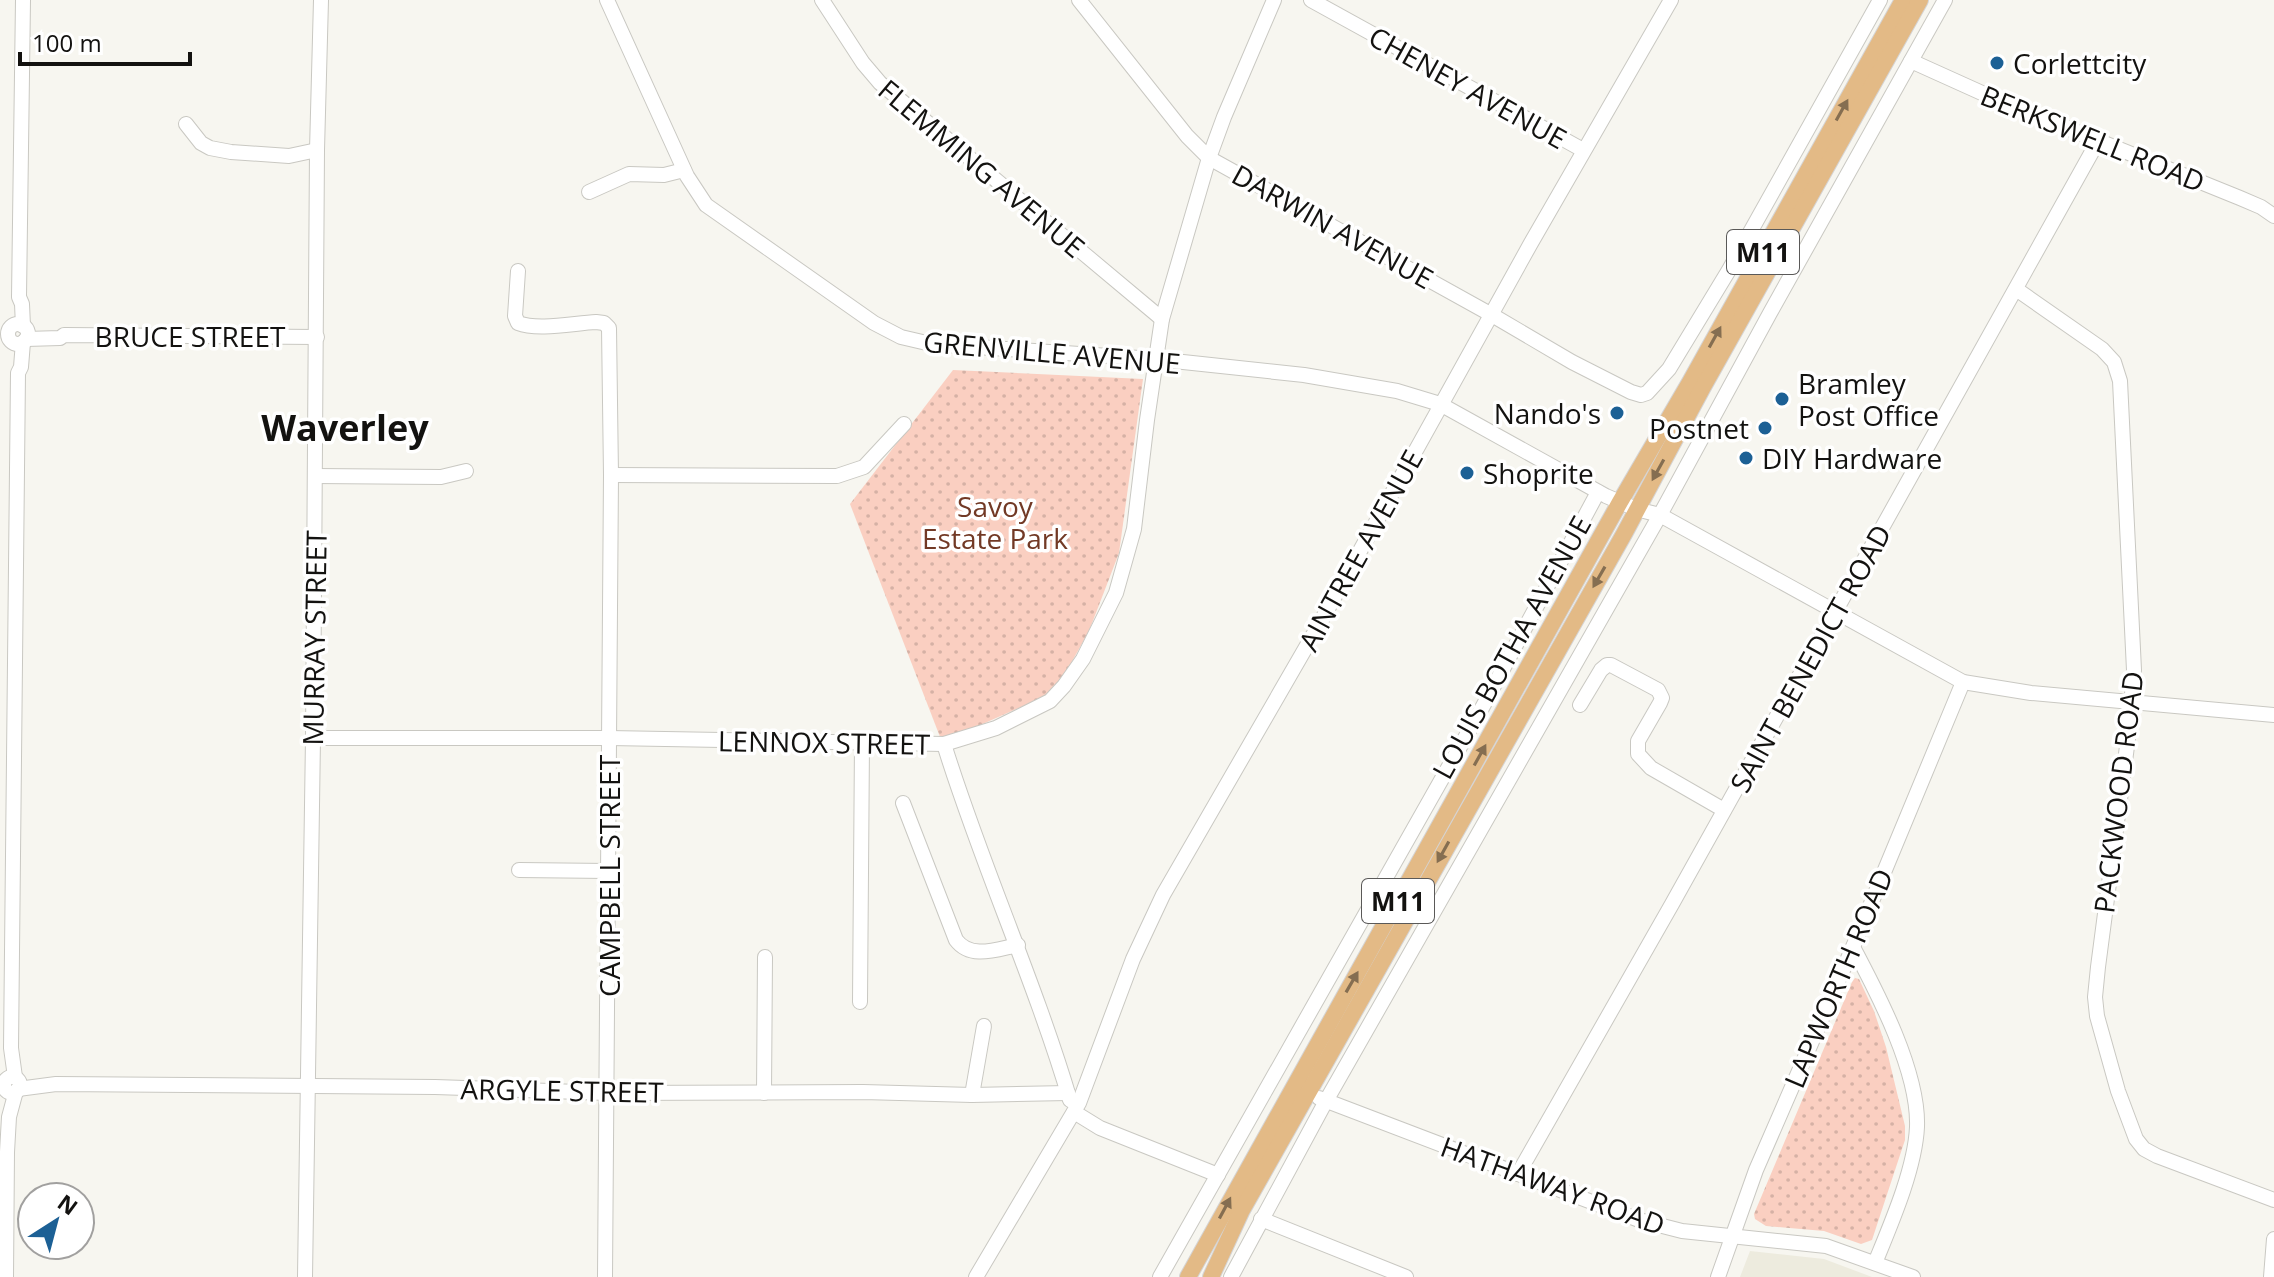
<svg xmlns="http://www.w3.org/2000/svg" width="2274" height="1277" font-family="'Open Sans',sans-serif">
<defs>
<pattern id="park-dots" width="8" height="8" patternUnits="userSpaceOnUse" patternTransform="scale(2)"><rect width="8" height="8" fill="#facfc1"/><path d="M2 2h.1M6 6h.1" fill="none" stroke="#d5b1a5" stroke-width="1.8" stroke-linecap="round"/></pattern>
</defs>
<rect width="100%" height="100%" fill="#f7f6f0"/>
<!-- built -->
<polygon fill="#edebde" points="1750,1251 1824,1259 1872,1277 1740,1277"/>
<!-- park -->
<g fill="url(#park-dots)">
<polygon points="953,370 1143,379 1119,553 1089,631 1055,692 942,742 850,504"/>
<polygon points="1855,978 1859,979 1874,1011 1886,1047 1905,1126 1905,1140 1900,1155 1872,1240 1861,1244 1824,1231 1766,1226 1755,1219 1754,1214 1852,982"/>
</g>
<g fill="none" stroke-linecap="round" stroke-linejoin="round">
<!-- minor casing -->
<g stroke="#c9c8c2" stroke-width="16">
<g id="minor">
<polyline points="607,0 687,176 706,205 874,323 901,337 931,344 1155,359 1304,375 1397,391 1440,404 1606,496 1636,509 1660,515 1963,682 2031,693 2274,715"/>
<polyline points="822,0 863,63 880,83 1162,319"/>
<polyline points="1079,0 1187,136 1209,158 1492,315 1572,362 1631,392 1641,395 1647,393 1669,369 1729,270 1880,0"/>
<polyline points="1311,0 1583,150"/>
<polyline points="1911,61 1993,98 2240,198 2261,207 2274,216"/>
<polyline points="186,124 201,143 210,148 231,152 289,156 317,150"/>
<polyline points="589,192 629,174 664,175 684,170"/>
<path d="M 518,271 L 515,316 L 518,323 C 538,331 574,323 596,322 L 604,323 L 609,328 L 611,475 L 605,1277"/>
<polyline points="2016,289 2102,349 2114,362 2120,381 2134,670 2129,731 2098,967 2095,997 2097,1016 2118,1091 2136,1139 2144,1149 2157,1156 2274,1200"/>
<circle cx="18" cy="334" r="10"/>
<polyline points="23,326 22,304 19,297 23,0"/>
<polyline points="26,339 60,338 64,335 317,337"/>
<polyline points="611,475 837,476 864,467 904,424"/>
<polyline points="315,476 441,477 466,471"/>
<polyline points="1580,705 1601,670 1607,665 1611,665 1658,690 1662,698 1660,703 1638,741 1638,754 1651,768 1724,810"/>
<polyline points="313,738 609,738 944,744 996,728 1050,701 1064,686 1083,659 1116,593 1134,529 1147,420 1162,319 1209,158 1224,117 1274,0"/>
<path d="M 944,744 C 981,864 1034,979 1070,1100"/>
<path d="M 903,803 L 956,940 C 971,960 997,949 1018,945"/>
<polyline points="519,870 608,871"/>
<path d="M 1853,947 C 1878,994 1919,1072 1917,1127 C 1915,1169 1891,1224 1875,1263"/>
<polyline points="860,1002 862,742"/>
<polyline points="15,1077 11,1048 18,373 21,367 23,342"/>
<circle cx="12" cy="1085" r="8"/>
<polyline points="18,1089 56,1084 435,1087 607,1093 863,1092 972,1095 1068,1093"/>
<polyline points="764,1093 765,957"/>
<polyline points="972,1095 984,1026"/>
<polyline points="1319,1098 1639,1220 1682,1231 1826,1246 1913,1277"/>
<polyline points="1074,1112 1100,1128 1218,1175"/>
<polyline points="1518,1174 1672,904 2098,141"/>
<polyline points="1261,1219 1406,1277"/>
<polyline points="6,1277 7,1152 9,1117 16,1091"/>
<polyline points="305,1277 313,738 317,150 321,0"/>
<polyline points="976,1277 1079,1103 1133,959 1163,895 1320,623 1531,243 1671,0"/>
<polyline points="1160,1277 1482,708 1598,492"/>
<polyline points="1231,1277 1326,1101 1660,515 1770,313 1945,0"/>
<polyline points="1718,1277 1756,1170 1853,947 1963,682"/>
<polyline points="2271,1277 2274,1239"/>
</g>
</g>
<!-- major casing -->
<g stroke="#d5d4d4" stroke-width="18">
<g id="major">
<polyline points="1188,1277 1620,502 1690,382 1903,0"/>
<polyline points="1211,1277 1242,1210 1624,534 1703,387 1920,0"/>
</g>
</g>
<!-- minor -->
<use href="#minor" stroke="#fff" stroke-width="14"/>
<!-- major -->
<use href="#major" stroke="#e3ba86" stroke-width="16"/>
</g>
<!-- one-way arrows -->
<defs><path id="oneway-solid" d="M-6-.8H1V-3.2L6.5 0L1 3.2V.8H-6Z" transform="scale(2)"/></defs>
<g fill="#856e51">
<use href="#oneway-solid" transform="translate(1842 110) rotate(-61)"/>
<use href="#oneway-solid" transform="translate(1715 337) rotate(-61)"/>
<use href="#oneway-solid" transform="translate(1658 470) rotate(119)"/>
<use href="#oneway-solid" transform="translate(1599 577) rotate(120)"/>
<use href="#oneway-solid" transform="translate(1480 755) rotate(-61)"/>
<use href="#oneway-solid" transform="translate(1443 852) rotate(119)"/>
<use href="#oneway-solid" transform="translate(1352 982) rotate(-60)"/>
<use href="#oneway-solid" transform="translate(1225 1208) rotate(-62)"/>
</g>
<!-- markers -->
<g fill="#1c6095" stroke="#fff" stroke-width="3">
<circle cx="1997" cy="63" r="8"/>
<circle cx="1782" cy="399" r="8"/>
<circle cx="1617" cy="413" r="8"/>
<circle cx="1765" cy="428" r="8"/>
<circle cx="1746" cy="458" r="8"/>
<circle cx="1467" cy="473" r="8"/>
</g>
<g text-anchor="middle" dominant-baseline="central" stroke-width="7" stroke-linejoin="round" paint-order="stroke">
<!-- shield labels -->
<g fill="#fff" stroke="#5a5958" stroke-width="2">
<rect x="1727" y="230" width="72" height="44" rx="6"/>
<rect x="1362" y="879" width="72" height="44" rx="6"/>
</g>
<g font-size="26" font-weight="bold" fill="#131210">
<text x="1763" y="252">M11</text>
<text x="1398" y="901">M11</text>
</g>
<!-- poi labels -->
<g font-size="28" fill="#131210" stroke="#fff" text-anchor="start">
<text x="2013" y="63">Corlettcity</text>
<text x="1798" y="383">Bramley<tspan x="1798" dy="32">Post Office</tspan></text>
<text x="1601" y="413" text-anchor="end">Nando's</text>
<text x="1749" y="428" text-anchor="end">Postnet</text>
<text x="1762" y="458">DIY Hardware</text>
<text x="1483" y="473">Shoprite</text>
</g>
<!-- street labels -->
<g font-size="28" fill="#131210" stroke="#fff">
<text transform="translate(1468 87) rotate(29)">CHENEY AVENUE</text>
<text transform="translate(2093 138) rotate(22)">BERKSWELL ROAD</text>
<text transform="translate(982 168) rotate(40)">FLEMMING AVENUE</text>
<text transform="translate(1333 226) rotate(29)">DARWIN AVENUE</text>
<text x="190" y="336">BRUCE STREET</text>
<text transform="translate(1052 352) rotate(5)">GRENVILLE AVENUE</text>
<text transform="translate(1360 550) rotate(-61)">AINTREE AVENUE</text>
<text transform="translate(314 638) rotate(-89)">MURRAY STREET</text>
<text transform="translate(1511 647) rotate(-61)">LOUIS BOTHA AVENUE</text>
<text transform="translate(1810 658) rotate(-61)">SAINT BENEDICT ROAD</text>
<text transform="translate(824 742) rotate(1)">LENNOX STREET</text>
<text transform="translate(2118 792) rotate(-83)">PACKWOOD ROAD</text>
<text transform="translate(609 876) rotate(-90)">CAMPBELL STREET</text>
<text transform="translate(1838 978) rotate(-67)">LAPWORTH ROAD</text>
<text transform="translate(562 1090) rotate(1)">ARGYLE STREET</text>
<text transform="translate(1553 1185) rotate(20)">HATHAWAY ROAD</text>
</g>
<!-- park labels -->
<g font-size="28" fill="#723925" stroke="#fff">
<text x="995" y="506">Savoy<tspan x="995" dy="32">Estate Park</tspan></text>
</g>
<!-- district labels -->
<g font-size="36" font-weight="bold" fill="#131210" stroke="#fff">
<text x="345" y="427">Waverley</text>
</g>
</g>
<!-- north arrow -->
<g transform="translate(56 1221) rotate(36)"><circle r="38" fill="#ffffff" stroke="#a1a09f" stroke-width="2"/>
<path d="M0-6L14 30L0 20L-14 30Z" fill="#1c6095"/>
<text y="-12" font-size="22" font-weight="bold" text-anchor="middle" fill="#131210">N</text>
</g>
<!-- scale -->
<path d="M20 52v12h170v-12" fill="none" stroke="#131210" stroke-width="4"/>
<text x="32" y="52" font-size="24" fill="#131210" stroke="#ffffff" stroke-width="6" paint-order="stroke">100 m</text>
</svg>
